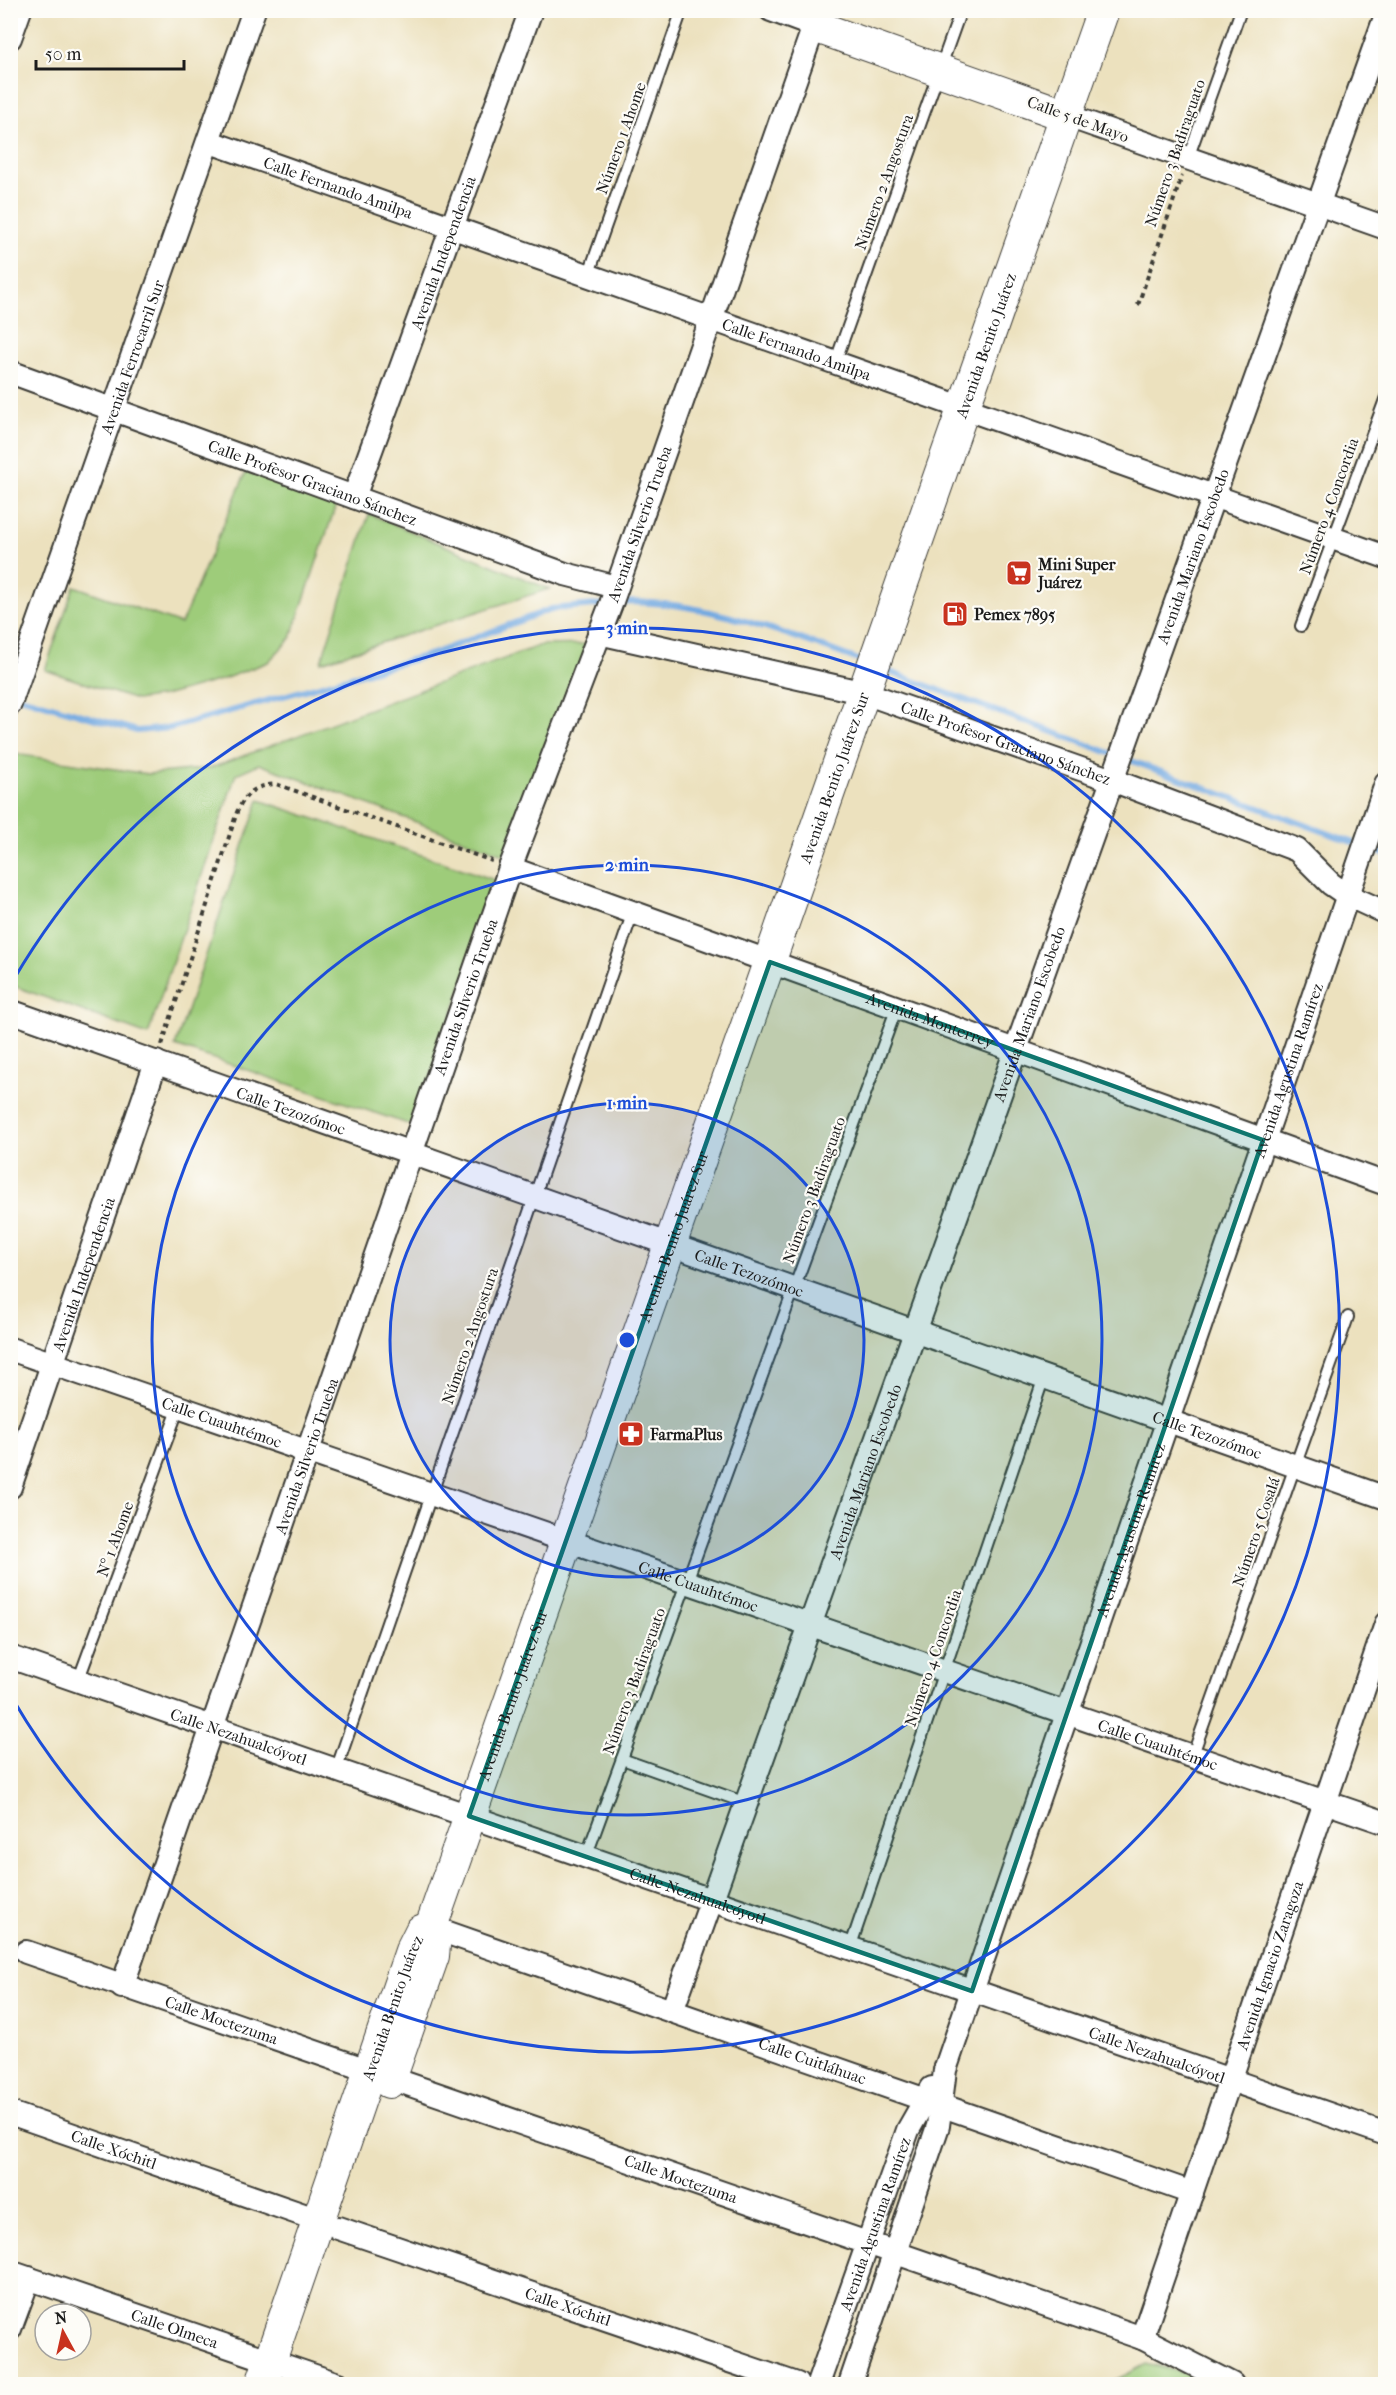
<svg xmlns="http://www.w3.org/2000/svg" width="1396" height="2395" font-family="'IM FELL French Canon',serif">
<rect width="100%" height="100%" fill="#fdfcf7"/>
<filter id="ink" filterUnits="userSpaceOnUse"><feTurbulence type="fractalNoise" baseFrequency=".0167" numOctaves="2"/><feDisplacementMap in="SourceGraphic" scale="12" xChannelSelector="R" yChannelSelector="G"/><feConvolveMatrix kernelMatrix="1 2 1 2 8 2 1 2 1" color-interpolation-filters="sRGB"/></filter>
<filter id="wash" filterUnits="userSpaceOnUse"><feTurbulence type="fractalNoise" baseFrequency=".008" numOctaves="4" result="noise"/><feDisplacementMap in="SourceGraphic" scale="24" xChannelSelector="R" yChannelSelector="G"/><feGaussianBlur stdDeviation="1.35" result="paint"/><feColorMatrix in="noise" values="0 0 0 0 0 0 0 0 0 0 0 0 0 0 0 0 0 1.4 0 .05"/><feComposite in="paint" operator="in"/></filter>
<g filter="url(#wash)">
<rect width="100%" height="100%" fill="#ece1be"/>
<!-- green -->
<g fill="#9ecc7a" stroke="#5d744b" stroke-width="1.5">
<polygon points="246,472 338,499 291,638 268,662 221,680 164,696 136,700 45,670 74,586 181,624"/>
<polygon points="369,514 549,589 321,662"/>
<polygon points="598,644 511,857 259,764 236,774 148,1035 11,985 10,766 15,754 148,774 211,768 541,645"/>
<polygon points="259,800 498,881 414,1126 175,1046"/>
<polygon points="1146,2364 1211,2379 1220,2384 1108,2384"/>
</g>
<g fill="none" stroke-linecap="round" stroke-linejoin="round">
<!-- stream -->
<g stroke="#72a9e1" stroke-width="6">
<path d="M 616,603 C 694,596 792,636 864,662"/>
<polyline points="882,669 1360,845"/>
<polyline points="17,696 137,731 170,728 432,654 551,609 606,604"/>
<polyline points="1369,848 1386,854"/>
</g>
</g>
</g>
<g filter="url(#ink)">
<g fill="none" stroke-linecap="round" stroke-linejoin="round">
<!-- lane casing -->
<g stroke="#3b3a34" stroke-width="14">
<g id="lane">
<polyline points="1188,158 1241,10"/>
<polyline points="588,276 682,10"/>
<polyline points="835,363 961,10"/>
<polyline points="1301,626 1386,397"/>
<polyline points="78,1681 179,1407"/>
<polyline points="1192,1757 1348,1317"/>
<polyline points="622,1759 746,1803"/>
<polyline points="336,1770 633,912"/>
<polyline points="586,1857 897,1007"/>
<polyline points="850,1948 1044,1377"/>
</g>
</g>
<!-- street casing -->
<g stroke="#3b3a34" stroke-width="26">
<g id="street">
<polyline points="10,38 20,10"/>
<polyline points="1065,115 1386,228"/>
<path id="s1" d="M 210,142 L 1386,557"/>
<path id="s2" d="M 10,372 L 565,574 L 616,587"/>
<path id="s3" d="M 354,497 L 531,10"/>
<path id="s4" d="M 599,633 L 865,693 L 1112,780 L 1297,850 L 1331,884 L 1347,895 L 1386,913"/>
<path id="s5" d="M 10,704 L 254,10"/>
<path id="s6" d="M 510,868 L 1386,1184"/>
<path id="s7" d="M 10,1011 L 1386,1498"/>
<path id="s8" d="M 10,1349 L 1386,1823"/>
<path id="s9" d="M 10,1487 L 156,1062"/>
<path id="s10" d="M 10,1657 L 1386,2134"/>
<path id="s11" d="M 431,1927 L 1192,2193"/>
<path id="s12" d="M 26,1952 L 1142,2338 L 1232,2384"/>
<path id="s13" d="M 122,1987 L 510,868 L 611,604 L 814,26 L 771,10"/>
<path id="s14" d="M 672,2011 L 1386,15"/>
<path id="s15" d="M 10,2113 L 318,2220"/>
<path id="s16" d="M 338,2228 L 797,2384"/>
<path id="s17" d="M 10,2272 L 338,2384"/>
<polyline points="10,2329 29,2278"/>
<path id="s18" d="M 1142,2338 L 1386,1624"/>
<path id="s19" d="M 818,2384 L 908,2130 L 932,2088"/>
<path id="s20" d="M 850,2384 L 938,2126 L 945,2070 L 1386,784"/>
</g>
</g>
<!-- secondary casing -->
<g stroke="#3b3a34" stroke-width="34">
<g id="secondary">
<polyline points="820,10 814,26 1065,115"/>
<path id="s21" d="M 431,1927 L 1103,10"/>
<polyline points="389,2082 433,1956 435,1935 431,1927"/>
<path id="s22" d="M 262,2384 L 411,1951 L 421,1931 L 431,1927"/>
</g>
</g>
<!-- path -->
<g stroke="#3b3a34" stroke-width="4" stroke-dasharray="4.5 4.5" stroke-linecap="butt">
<polyline points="1138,305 1182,176"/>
<path d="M 162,1045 L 237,812 C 246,793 254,786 276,784 L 492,861"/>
</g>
<!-- lane -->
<use href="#lane" stroke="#fff" stroke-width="10"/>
<!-- street -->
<use href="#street" stroke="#fff" stroke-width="22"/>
<!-- secondary -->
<use href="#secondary" stroke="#fff" stroke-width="32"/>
</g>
</g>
<!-- marked area -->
<path fill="#0f766e" fill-opacity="0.2" stroke="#0f766e" stroke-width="4.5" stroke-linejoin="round" d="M 770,962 L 1263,1140 L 972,1991 L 469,1816 Z"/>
<!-- distance rings -->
<circle cx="627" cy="1340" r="237" fill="#1d4ed8" fill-opacity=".12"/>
<g fill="none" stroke="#1d4ed8" stroke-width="3">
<circle cx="627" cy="1340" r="237"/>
<circle cx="627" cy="1340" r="475"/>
<path d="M14 979A712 712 0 1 1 14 1701"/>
</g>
<!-- icons -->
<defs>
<g id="supermarket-square" transform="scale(1.35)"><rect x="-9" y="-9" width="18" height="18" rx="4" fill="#c8321e" stroke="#fdfcf7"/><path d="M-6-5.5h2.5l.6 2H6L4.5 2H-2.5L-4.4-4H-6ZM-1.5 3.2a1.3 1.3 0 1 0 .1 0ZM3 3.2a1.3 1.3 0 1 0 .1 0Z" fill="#fff"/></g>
<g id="fuel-square" transform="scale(1.35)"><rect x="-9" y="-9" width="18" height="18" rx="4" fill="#c8321e" stroke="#fdfcf7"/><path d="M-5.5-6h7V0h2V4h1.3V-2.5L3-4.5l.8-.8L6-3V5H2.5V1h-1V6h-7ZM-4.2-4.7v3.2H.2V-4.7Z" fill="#fff"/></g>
<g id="pharmacy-square" transform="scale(1.35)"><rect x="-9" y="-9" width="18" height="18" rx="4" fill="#c8321e" stroke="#fdfcf7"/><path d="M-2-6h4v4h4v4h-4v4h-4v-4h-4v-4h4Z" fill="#fff"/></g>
</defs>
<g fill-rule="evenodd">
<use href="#supermarket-square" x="1019" y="573"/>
<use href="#fuel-square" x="955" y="614"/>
<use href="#pharmacy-square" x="631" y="1434"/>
</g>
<g text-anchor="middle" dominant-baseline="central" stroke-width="4.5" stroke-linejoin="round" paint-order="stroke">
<!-- street labels -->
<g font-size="16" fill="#1c1c1c" stroke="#fdfcf7">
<text transform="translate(1078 119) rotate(20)">Calle 5 de Mayo</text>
<text transform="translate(621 138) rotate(-70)">Número 1 Ahome</text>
<text transform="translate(1175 153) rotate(-71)">Número 3 Badiraguato</text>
<text transform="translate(884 182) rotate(-70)">Número 2 Angostura</text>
<text stroke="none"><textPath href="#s1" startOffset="136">Calle Fernando Amilpa</textPath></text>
<text stroke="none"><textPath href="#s3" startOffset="260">Avenida Independencia</textPath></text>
<text stroke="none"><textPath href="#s21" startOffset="1676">Avenida Benito Juárez</textPath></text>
<text stroke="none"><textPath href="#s1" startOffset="622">Calle Fernando Amilpa</textPath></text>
<text stroke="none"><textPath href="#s5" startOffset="368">Avenida Ferrocarril Sur</textPath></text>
<text stroke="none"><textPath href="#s2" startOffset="322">Calle Profesor Graciano Sánchez</textPath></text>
<text transform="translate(1329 506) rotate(-70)">Número 4 Concordia</text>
<text stroke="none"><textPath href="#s13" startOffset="1552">Avenida Silverio Trueba</textPath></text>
<text stroke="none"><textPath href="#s14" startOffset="1545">Avenida Mariano Escobedo</textPath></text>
<text stroke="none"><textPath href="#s4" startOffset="422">Calle Profesor Graciano Sánchez</textPath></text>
<text stroke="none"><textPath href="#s21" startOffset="1218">Avenida Benito Juárez Sur</textPath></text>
<text stroke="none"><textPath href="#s13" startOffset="1048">Avenida Silverio Trueba</textPath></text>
<text stroke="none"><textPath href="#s14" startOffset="1059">Avenida Mariano Escobedo</textPath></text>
<text stroke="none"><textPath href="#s6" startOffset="447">Avenida Monterrey</textPath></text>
<text stroke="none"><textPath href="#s20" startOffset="1386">Avenida Agustina Ramírez</textPath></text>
<text stroke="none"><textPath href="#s7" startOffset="298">Calle Tezozómoc</textPath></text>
<text transform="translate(814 1190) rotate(-70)">Número 3 Badiraguato</text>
<text stroke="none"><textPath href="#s21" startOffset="732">Avenida Benito Juárez Sur</textPath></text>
<text stroke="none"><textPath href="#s7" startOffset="784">Calle Tezozómoc</textPath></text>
<text stroke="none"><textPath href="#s9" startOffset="225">Avenida Independencia</textPath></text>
<text transform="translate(470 1336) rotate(-71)">Número 2 Angostura</text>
<text stroke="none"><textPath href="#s8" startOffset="224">Calle Cuauhtémoc</textPath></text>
<text stroke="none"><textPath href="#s7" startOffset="1270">Calle Tezozómoc</textPath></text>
<text stroke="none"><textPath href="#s13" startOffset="562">Avenida Silverio Trueba</textPath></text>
<text stroke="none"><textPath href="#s14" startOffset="573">Avenida Mariano Escobedo</textPath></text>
<text stroke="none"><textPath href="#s20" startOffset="900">Avenida Agustina Ramírez</textPath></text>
<text transform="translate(1256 1532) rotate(-71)">Número 5 Cosalá</text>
<text transform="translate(115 1539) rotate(-70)">N° 1 Ahome</text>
<text stroke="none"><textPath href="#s8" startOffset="728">Calle Cuauhtémoc</textPath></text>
<text transform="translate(933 1658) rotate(-71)">Número 4 Concordia</text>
<text transform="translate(634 1681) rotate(-70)">Número 3 Badiraguato</text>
<text stroke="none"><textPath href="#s21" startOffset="246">Avenida Benito Juárez Sur</textPath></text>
<text stroke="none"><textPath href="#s10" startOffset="242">Calle Nezahualcóyotl</textPath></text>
<text stroke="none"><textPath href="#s8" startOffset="1214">Calle Cuauhtémoc</textPath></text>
<text stroke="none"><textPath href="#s10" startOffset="728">Calle Nezahualcóyotl</textPath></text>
<text stroke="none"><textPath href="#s18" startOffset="394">Avenida Ignacio Zaragoza</textPath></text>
<text stroke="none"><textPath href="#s22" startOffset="398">Avenida Benito Juárez</textPath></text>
<text stroke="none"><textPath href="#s12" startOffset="207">Calle Moctezuma</textPath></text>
<text stroke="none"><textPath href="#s10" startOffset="1214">Calle Nezahualcóyotl</textPath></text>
<text stroke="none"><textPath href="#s11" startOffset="404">Calle Cuitláhuac</textPath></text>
<text stroke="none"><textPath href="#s15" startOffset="110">Calle Xóchitl</textPath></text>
<text stroke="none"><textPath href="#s12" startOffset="693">Calle Moctezuma</textPath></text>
<text stroke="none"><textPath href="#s19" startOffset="170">Avenida Agustina Ramírez</textPath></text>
<text stroke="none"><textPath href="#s16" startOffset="243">Calle Xóchitl</textPath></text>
<text stroke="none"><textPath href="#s17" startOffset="174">Calle Olmeca</textPath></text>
</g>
<!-- poi labels -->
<g font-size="16" font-weight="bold" fill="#1c1c1c" stroke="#fdfcf7" text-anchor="start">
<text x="1038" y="564">Mini Super<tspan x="1038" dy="18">Juárez</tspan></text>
<text x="974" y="614">Pemex 7895</text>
<text x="650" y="1434">FarmaPlus</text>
</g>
</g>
<circle cx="627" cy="1340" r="9" fill="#1d4ed8" stroke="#fdfcf7" stroke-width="3"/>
<g font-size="18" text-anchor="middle" font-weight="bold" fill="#1d4ed8" stroke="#fdfcf7" stroke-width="4.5" stroke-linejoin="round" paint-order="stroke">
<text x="627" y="634">3 min</text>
<text x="627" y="871">2 min</text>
<text x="627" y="1109">1 min</text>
</g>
<!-- margin -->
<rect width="1396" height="2395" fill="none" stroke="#fdfcf7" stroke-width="36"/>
<!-- north arrow -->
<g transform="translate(63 2332) rotate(352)"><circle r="28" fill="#fdfcf7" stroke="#a3a29f" stroke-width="1.5"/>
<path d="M0-4.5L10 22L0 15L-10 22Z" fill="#c8321e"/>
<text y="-9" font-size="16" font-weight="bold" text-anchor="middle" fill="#1c1c1c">N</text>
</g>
<!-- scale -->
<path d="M36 60v9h148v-9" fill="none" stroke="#1c1c1c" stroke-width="3"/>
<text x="45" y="60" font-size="18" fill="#1c1c1c" stroke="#fdfcf7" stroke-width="4.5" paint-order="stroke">50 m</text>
</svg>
